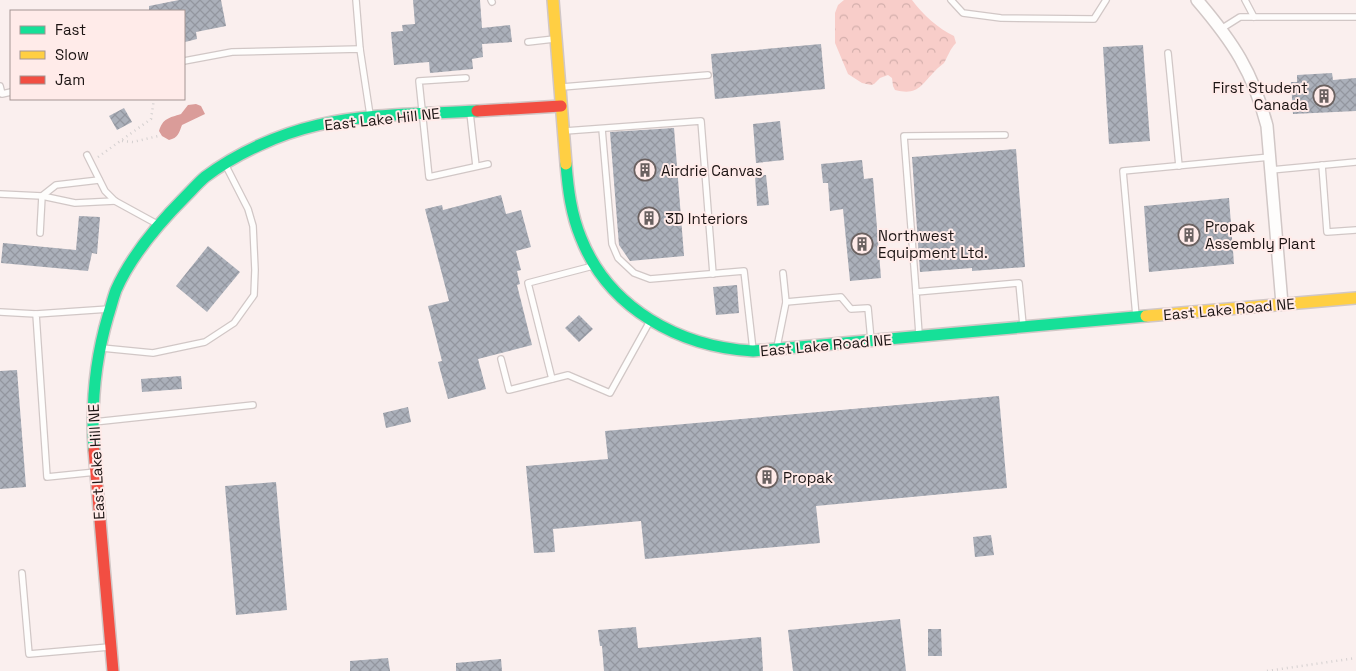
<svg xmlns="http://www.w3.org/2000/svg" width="1356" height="671" font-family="'Space Grotesk',sans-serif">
<defs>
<pattern id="forest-crowns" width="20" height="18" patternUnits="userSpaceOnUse" patternTransform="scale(1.25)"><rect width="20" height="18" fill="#f8cdc9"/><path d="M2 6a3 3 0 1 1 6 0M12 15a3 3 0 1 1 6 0" fill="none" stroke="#d4afac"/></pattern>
<pattern id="building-cross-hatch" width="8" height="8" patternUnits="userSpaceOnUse" patternTransform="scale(1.25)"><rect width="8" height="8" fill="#abb0ba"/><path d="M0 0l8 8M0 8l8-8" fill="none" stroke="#93969f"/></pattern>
</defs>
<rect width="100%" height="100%" fill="#faefee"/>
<!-- forest -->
<path fill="url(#forest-crowns)" d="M 844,0 L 912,0 C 922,14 939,29 954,36 L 956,43 C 950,49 948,56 944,63 C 941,66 937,68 935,71 C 921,85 918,96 895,90 L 893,86 L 892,78 L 888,75 L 880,78 L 874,84 L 871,85 L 862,83 L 848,74 L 835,43 L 835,13 L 838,5 Z"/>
<!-- water -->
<path fill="#da9c99" d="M 196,104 L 201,106 L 205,114 L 182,125 C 179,133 178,138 169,140 L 162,136 L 159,131 C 163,118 169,118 181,114 L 188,105 Z"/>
<!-- building -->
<g fill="url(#building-cross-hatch)">
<polygon points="179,0 221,0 226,26 196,32 197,39 185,42 184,11 149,11 149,6"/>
<polygon points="413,0 480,0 482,28 510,25 512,42 482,44 483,57 472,59 473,69 430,73 429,62 394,65 391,32 403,31 402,25 415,24"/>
<polygon points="821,44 825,89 715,99 711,54"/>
<polygon points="1143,45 1150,141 1109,144 1103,47"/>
<polygon points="1332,73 1333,80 1356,78 1356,111 1293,114 1291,82 1297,82 1297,75"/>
<polygon points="124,108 132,122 117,130 109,116"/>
<polygon points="780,121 784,160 756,163 753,124"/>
<polygon points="674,128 684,256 630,261 619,245 610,132"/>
<polygon points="1016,149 1025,267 972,271 972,268 920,272 912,157"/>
<polygon points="862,160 864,179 873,178 881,278 850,281 843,209 830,211 828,183 823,183 821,164"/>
<polygon points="766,175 769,205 757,206 755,176"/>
<polygon points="501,195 506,214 521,210 531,247 516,251 521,270 517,271 520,284 517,285 532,345 478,359 486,389 448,399 438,362 442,361 428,306 449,301 425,209 442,205 443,210"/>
<polygon points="1229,198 1234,264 1149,272 1144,206"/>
<polygon points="79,216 100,217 97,254 92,253 88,271 1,263 3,243 76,250"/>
<polygon points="208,246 240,272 207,312 176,286"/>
<polygon points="737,285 739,313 716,315 713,287"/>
<polygon points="579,315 593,329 579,342 565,328"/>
<polygon points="17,370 26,487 0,489 0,371"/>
<polygon points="181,376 182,389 142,392 141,379"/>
<polygon points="999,396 1007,488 816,506 820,543 645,559 641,521 553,529 555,552 534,553 526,466 608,459 605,431"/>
<polygon points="408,407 411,422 386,428 383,413"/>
<polygon points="276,482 287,610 236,615 225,486"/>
<polygon points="991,535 994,555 975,557 973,537"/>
<polygon points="900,619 906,671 793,671 788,630"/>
<polygon points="636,627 638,648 761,637 763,671 604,671 602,646 600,646 598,630"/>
<polygon points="928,629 941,629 942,656 928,656"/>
<polygon points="388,658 390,671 350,671 350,661"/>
<polygon points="501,659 502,671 456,671 456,663"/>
</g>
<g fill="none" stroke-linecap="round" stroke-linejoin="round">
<!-- lane casing -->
<g stroke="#d1c7c6" stroke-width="8">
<g id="lane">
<polyline points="356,0 360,49"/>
<polyline points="491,0 492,2"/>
<polyline points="951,0 963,13 1001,18 1094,19 1106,0"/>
<polyline points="1245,0 1254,17"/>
<polyline points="1221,29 1240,17 1356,17"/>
<polyline points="528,42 554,39"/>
<polyline points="1168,53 1179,166"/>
<polyline points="184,61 232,52 360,49 370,115"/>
<polyline points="466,78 419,81 429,177 488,164"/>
<polyline points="0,86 2,94 11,92"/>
<polyline points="562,87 708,75"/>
<polyline points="470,113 476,166"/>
<polyline points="602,129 612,244 618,258 634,273 650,279 744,271 753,350"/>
<polyline points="565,131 701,121 713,274"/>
<polyline points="87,155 105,191 115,201 157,224"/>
<polyline points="1322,165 1327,232 1356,230"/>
<polyline points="1271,170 1356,162"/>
<polyline points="0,194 42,196 75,203 115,201"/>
<polyline points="40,233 42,196 56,185 99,180"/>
<polyline points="916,292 904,136 1005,135"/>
<polyline points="786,302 841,297 851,309 868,308 871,340"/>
<polyline points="0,312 36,314"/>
<polyline points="1136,316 1123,171 1270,157"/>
<polyline points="919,334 916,292 1019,283 1023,325"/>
<polyline points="777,347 786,302 783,273"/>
<polyline points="102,348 153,353 205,342 234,323 254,295 255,270 253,226 248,209 226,166"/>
<polyline points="501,359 509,390 568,375 610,393 650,321"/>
<polyline points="552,379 528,283 593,266"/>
<polyline points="94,422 253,405"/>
<polyline points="96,472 47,477 36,314 109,309"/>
<polyline points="22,573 29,654 109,647"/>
</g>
</g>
<!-- street casing -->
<g stroke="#d1c7c6" stroke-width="14">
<path id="street" d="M 1197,0 C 1233,42 1253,72 1267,126 L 1282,304"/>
</g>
<!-- fast casing -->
<g stroke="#d1c7c6" stroke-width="14">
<g id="fast">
<path d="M 566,164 C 568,189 571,214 581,238 C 609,309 680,347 753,351 L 1146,316"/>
<path d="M 94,450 C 91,405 95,360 108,316 C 111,307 113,298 116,290 C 131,256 160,222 186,196 C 192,190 198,183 205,177 C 237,153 279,134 318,125 C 369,113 424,114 477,111"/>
</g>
</g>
<!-- slow casing -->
<g stroke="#d1c7c6" stroke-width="14">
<g id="slow">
<polyline points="553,0 566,164"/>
<polyline points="1146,316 1356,298"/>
</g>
</g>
<!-- jam casing -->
<g stroke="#d1c7c6" stroke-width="14">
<g id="jam">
<polyline points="477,111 561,106"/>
<polyline points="94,450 113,671"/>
</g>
</g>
<!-- path -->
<g stroke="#d4d0d0" stroke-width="2.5" stroke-dasharray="1 4" stroke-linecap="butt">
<polyline points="122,141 133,142 158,136"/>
<polyline points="98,157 151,119 154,99"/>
<polyline points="1267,671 1356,658"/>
</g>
<!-- lane -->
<use href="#lane" stroke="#fefdfc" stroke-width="5.5"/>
<!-- street -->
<use href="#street" stroke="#fefdfc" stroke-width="11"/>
<!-- fast -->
<use href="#fast" stroke="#16e098" stroke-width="11"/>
<!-- slow -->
<use href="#slow" stroke="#ffcf43" stroke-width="11"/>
<!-- jam -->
<use href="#jam" stroke="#f24e42" stroke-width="11"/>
</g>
<!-- icons -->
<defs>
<g id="building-ring" transform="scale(1.125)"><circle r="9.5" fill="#ffebe9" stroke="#6a6160" stroke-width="1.5"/><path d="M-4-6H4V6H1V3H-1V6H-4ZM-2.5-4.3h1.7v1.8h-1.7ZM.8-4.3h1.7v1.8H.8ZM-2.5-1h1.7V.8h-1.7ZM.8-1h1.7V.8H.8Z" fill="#6a6160"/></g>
</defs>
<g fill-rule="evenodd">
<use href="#building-ring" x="1324" y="96"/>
<use href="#building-ring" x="645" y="170"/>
<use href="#building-ring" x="649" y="218"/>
<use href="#building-ring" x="1189" y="235"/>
<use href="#building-ring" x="862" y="244"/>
<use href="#building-ring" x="767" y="477"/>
</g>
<g text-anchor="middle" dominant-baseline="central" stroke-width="4" stroke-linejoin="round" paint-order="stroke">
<!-- poi labels -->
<g font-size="15" fill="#1c1413" stroke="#ffebe9" text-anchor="start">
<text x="1308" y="87" text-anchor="end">First Student<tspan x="1308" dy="17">Canada</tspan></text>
<text x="661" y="170">Airdrie Canvas</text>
<text x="665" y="218">3D Interiors</text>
<text x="1205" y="226">Propak<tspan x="1205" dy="17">Assembly Plant</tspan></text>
<text x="878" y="235">Northwest<tspan x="878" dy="17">Equipment Ltd.</tspan></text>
<text x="783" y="477">Propak</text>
</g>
<!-- street labels -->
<g font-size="15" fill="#1c1413" stroke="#ffebe9">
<text transform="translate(382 119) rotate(-6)">East Lake Hill NE</text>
<text transform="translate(1229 309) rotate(-5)">East Lake Road NE</text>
<text transform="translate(826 345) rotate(-5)">East Lake Road NE</text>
<text transform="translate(96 462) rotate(-93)">East Lake Hill NE</text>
</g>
</g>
<!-- legend -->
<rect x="10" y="10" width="175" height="90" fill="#ffebe9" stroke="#a49593"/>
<rect x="20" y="26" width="25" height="8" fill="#16e098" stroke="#a49593"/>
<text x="55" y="35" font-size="15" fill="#1c1413">Fast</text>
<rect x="20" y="51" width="25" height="8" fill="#ffcf43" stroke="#a49593"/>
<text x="55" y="60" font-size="15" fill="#1c1413">Slow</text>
<rect x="20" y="76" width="25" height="8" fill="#f24e42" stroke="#a49593"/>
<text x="55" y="85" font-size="15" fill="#1c1413">Jam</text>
</svg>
